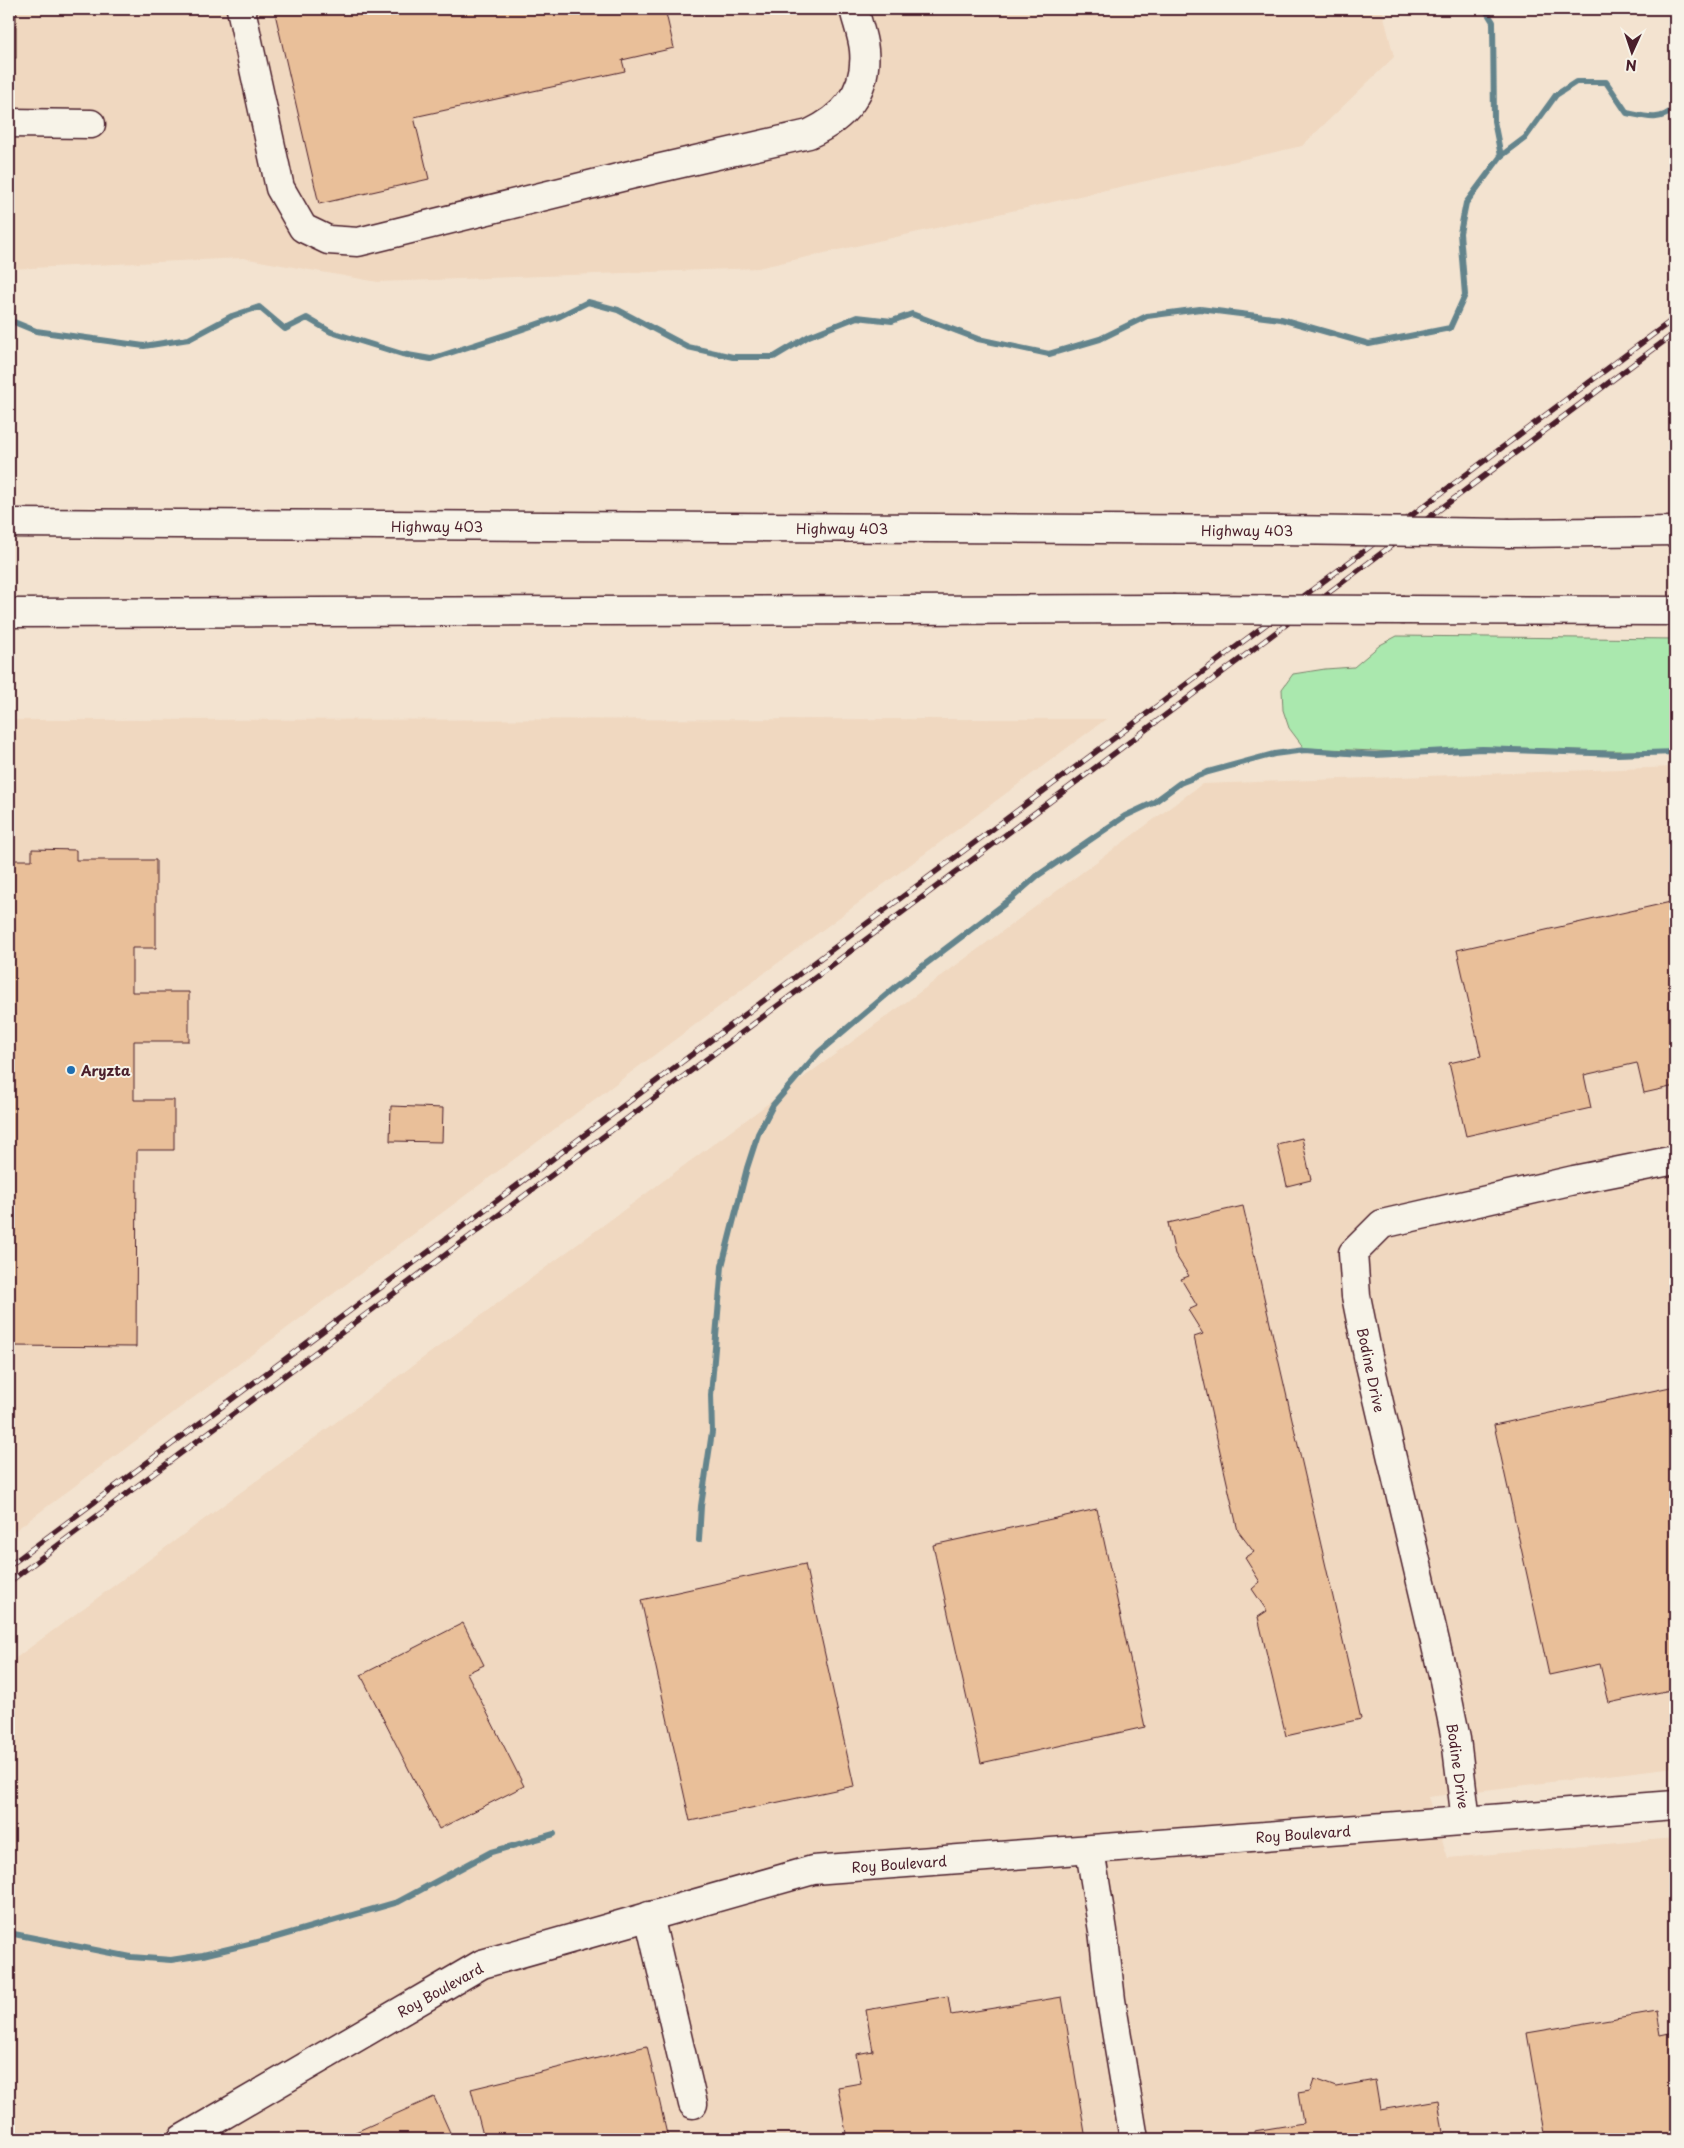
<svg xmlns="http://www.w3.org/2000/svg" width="1684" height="2148" font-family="'Playpen Sans',sans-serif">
<rect width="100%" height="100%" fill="#f3e3d0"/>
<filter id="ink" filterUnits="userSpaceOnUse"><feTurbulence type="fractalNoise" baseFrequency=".02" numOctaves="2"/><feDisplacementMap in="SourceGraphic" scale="10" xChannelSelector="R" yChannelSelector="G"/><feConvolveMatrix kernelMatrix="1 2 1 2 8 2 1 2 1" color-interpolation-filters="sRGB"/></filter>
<g filter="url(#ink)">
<!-- built -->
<g fill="#f0d8c0">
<polygon points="9,9 1382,9 1394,57 1302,146 758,268 378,282 243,258 9,269"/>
<polygon points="1106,719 9,1535 9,720"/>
<polygon points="1675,767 1675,1767 1428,1797 1448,1858 1675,1838 1675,2139 9,2139 9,1663 1202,784"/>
</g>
<!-- green -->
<polygon fill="#aae8ae" stroke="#7a846c" points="1397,636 1675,639 1675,751 1604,751 1483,747 1398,752 1304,748 1289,728 1283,710 1282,689 1293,674 1325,669 1354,667 1380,645"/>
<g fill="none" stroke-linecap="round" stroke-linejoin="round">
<!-- stream -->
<g stroke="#64848c" stroke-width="6">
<polyline points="1485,9 1493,22 1494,121 1501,156"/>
<path d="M 9,320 L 36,331 L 144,346 L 189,339 L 232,316 L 259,307 L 285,329 L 307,318 L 331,332 L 402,354 L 431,359 L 517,331 L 558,317 L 588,302 L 618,310 L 688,347 L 733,357 L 774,357 L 809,336 L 857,317 L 892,321 L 912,314 L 978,339 L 1049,354 L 1100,339 L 1147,316 L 1200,309 L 1281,319 L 1369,344 L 1450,328 L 1465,295 L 1460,233 L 1466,203 L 1501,156 L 1525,138 L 1556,95 L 1576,82 L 1606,82 L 1627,113 C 1646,117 1660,122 1675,108"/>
<polyline points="699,1540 701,1506 712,1432 711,1395 722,1266 747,1168 758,1134 773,1105 819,1052 898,985 1011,899 1037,876 1125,816 1153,803 1180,783 1208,772 1274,754 1305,750 1376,755 1482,749 1618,754 1675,752"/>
<polyline points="9,1933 131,1957 171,1960 203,1955 266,1940 398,1902 491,1852 554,1834"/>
</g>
</g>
<!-- building -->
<g fill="#e9bf99" stroke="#4a1f2b">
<rect x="9" y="9" width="7" height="49"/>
<polygon points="274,9 665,9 674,48 622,60 625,71 414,117 429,179 319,204"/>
<polygon points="32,849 76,850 76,860 156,860 156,948 132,948 132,992 189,992 189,1041 134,1041 134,1100 174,1100 174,1150 137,1150 136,1347 9,1346 9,860 32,860"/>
<polygon points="1675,901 1675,1086 1644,1093 1637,1063 1584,1075 1591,1108 1466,1136 1449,1063 1481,1056 1457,950"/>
<polygon points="391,1106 443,1108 442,1142 390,1141"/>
<polygon points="1302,1138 1311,1180 1287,1186 1277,1144"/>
<polygon points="1243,1206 1361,1719 1286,1736 1258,1617 1267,1611 1252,1589 1260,1582 1245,1558 1254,1552 1238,1531 1194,1337 1203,1334 1188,1310 1197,1306 1181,1279 1189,1276 1175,1254 1168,1223"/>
<polygon points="1675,1386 1675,1689 1609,1703 1600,1664 1549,1675 1494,1425"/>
<polygon points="1097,1509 1145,1727 981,1763 933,1545"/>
<polygon points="805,1564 854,1786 690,1821 641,1600"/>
<polygon points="463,1623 484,1665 467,1673 524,1786 439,1829 361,1675"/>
<polygon points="948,1996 951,2015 1062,1997 1086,2139 847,2139 838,2087 861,2083 856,2054 873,2051 866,2010"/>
<polygon points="1657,2011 1661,2035 1675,2032 1675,2139 1545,2139 1527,2033"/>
<polygon points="647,2046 668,2139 484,2139 471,2089"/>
<polygon points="1314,2079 1336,2087 1375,2080 1380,2110 1438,2100 1444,2139 1255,2139 1254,2131 1303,2123 1298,2093 1310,2091"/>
<polygon points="434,2097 453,2139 340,2139"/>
</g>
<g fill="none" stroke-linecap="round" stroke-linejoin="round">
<!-- minor casing -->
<g stroke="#4a1f2b" stroke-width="31">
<g id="minor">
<path d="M 241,9 L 280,188 L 303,228 L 328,240 L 358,242 L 630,175 L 809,134 C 844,118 868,92 864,50 C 863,37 857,22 854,9"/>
<polyline points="9,123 91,124"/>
<polyline points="1466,1821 1456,1739 1444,1680 1368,1356 1356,1296 1353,1253 1382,1224 1574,1180 1675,1160"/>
<polyline points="1090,1850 1103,1931 1111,2000 1134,2139"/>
<polyline points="649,1916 693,2104"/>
<polyline points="182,2139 482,1964 813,1870 1675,1805"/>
</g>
</g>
<!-- highway casing -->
<g stroke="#4a1f2b" stroke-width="31">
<g id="highway">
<polyline points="9,523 1280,530"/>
<polyline points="1510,533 1675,531"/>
<polyline points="1404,610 1675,611"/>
<polyline points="9,613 1172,609"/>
</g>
</g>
<!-- minor -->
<use href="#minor" stroke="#f7f3e8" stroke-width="28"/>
<!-- highway -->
<use href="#highway" stroke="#f7f3e8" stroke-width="28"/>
<!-- rail casing -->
<g stroke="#4a1f2b" stroke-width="5.5">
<g id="rail">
<polyline points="9,1566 1675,318"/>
<polyline points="9,1582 1675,333"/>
</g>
</g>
<!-- rail -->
<use href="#rail" stroke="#f7f3e8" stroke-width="4" stroke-dasharray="11" stroke-linecap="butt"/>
<!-- highway-bridge casing -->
<g stroke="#4a1f2b" stroke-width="31" stroke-linecap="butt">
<g id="highway-bridge">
<polyline points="1280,530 1510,533"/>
<polyline points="1172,609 1404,610"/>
</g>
</g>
<!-- highway-bridge -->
<use href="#highway-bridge" stroke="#f7f3e8" stroke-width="28"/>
</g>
</g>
<!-- markers -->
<circle fill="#1f6fb2" stroke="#f7f3e8" stroke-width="2" cx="71" cy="1070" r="5"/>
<g text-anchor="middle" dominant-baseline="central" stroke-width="4" stroke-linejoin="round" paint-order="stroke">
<!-- street labels -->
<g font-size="14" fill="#4a1f2b" stroke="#f7f3e8">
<text x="437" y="526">Highway 403</text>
<text x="842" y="528">Highway 403</text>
<text x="1247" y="530">Highway 403</text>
<text transform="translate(1371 1370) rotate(78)">Bodine Drive</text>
<text transform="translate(1458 1766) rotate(82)">Bodine Drive</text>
<text transform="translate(1303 1834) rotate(-4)">Roy Boulevard</text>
<text transform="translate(899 1864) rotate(-4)">Roy Boulevard</text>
<text transform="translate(440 1990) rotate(-29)">Roy Boulevard</text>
</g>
<!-- poi labels -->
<g font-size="14" font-weight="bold" fill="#4a1f2b" stroke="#f7f3e8" text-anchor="start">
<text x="81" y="1070">Aryzta</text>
</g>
</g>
<!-- margin -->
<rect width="1684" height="2148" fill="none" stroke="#f7f3e8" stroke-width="30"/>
<rect x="15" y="15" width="1654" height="2118" fill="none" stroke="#4a1f2b" stroke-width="2" filter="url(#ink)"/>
<!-- north arrow -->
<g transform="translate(1632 52) rotate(183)" stroke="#f7f3e8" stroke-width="4" paint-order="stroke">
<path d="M0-4L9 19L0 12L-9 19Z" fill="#4a1f2b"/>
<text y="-8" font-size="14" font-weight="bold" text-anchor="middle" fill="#4a1f2b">N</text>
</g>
</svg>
